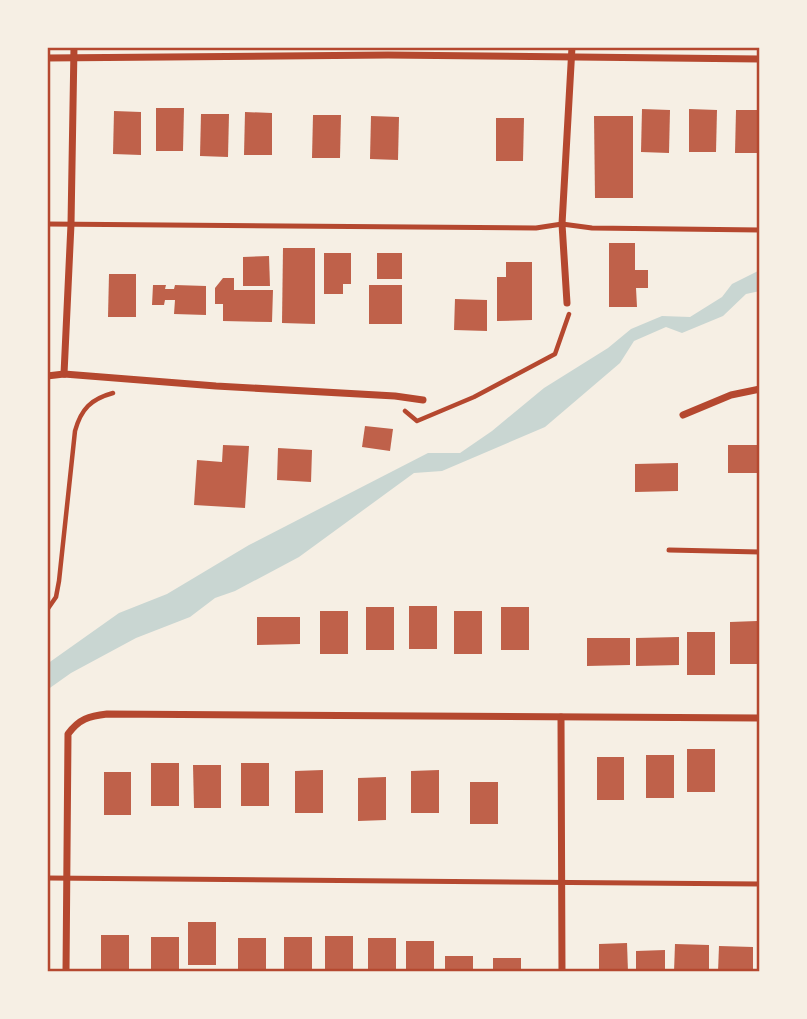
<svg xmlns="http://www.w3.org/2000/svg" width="807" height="1019" font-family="'Nunito Sans',sans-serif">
<rect width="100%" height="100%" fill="#f6efe4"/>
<!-- water -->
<polygon fill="#c9d6d2" points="760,270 760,291 746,294 723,316 682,333 666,327 634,341 620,363 545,427 442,471 414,473 299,557 235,591 215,598 190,617 136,638 71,673 47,690 47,664 119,613 167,594 249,545 428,453 460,453 492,431 544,388 608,348 631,329 662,316 690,317 722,297 732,284"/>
<!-- building -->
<g fill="#bf614a">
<polygon points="156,108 184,108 183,151 156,151"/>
<polygon points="642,109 670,110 669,153 641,152"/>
<polygon points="689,109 717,110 716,152 689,152"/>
<polygon points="736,110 760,110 760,153 735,153"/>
<polygon points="114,111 141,112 141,155 113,154"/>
<polygon points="245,112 272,113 272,155 244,155"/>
<polygon points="201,114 229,114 228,157 200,156"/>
<polygon points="313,115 341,115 340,158 312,158"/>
<polygon points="371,116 399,117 398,160 370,159"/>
<polygon points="594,116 633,116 633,198 595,198"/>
<polygon points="496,118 524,118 523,161 496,161"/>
<polygon points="609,243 635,243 635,270 648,270 648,288 636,288 637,307 609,307"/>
<polygon points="283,248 315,248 315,324 282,323"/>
<polygon points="324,253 351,253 351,284 343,284 343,294 324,294"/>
<rect x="377" y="253" width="25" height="26"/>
<polygon points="269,256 270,286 243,286 243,257"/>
<polygon points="506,262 532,262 532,320 497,321 497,277 506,277"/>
<polygon points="109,274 136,274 136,317 108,317"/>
<polygon points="223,278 234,278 234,290 273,290 272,322 223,321 223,304 215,304 215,288"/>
<polygon points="153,285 166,285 165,289 174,289 175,285 206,286 206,315 174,314 175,300 165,300 164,305 152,305"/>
<rect x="369" y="285" width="33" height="39"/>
<polygon points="455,299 487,300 487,331 454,330"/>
<polygon points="365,426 393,429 390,451 362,447"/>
<polygon points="223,445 249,446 245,508 194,505 197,460 222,462"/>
<rect x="728" y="445" width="32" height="28"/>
<polygon points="278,448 312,450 311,482 277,480"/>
<polygon points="678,463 678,491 635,492 635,464"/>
<rect x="409" y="606" width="28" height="43"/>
<rect x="366" y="607" width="28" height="43"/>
<rect x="501" y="607" width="28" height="43"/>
<rect x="320" y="611" width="28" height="43"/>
<rect x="454" y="611" width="28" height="43"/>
<polygon points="257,617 300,617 300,644 257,645"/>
<polygon points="757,621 757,664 730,664 730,622"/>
<rect x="687" y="632" width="28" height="43"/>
<polygon points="679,637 679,665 636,666 636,638"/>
<polygon points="587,638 630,638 630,665 587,666"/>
<rect x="687" y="749" width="28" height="43"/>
<rect x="646" y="755" width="28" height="43"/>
<rect x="597" y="757" width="27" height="43"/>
<rect x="151" y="763" width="28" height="43"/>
<rect x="241" y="763" width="28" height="43"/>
<polygon points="193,765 221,765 221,808 194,808"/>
<polygon points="323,770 323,813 295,813 295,771"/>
<polygon points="439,770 439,813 411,813 411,771"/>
<rect x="104" y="772" width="27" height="43"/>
<polygon points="386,777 386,820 358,821 358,778"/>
<rect x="470" y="782" width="28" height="42"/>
<rect x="188" y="922" width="28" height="43"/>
<rect x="101" y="935" width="28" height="37"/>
<rect x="325" y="936" width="28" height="36"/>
<rect x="151" y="937" width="28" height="35"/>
<rect x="284" y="937" width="28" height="35"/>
<rect x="238" y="938" width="28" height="34"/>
<rect x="368" y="938" width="28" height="34"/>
<rect x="406" y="941" width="28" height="31"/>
<polygon points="627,943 628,972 599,972 599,944"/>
<polygon points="675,944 709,945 709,972 674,972"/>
<polygon points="719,946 753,947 753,972 718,972"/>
<polygon points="665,950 665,972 636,972 636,951"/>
<rect x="445" y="956" width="28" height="16"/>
<rect x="493" y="958" width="28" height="14"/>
</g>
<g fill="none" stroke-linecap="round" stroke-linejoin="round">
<!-- path -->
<g stroke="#b5482f" stroke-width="4.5">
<polyline points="405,411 417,421 474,397 555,354 569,314"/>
<path d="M 47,610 L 56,597 L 59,581 L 75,431 C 81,409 91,399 113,393"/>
</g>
<!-- service -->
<g stroke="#b5482f" stroke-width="5">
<polyline points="47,224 536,228 562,224 592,228 760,230"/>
<polyline points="669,550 760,552"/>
<polyline points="47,878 760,884"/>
</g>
<!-- minor -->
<g stroke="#b5482f" stroke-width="7">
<polyline points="47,58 388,55 760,59"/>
<polyline points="567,303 562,224 572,47"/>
<polyline points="64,374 71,224 74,47"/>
<polyline points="47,376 64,374 216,386 395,396 423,400"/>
<polyline points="683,415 731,395 760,389"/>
<polyline points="561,717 562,972"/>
<path d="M 66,972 L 68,734 C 79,719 89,716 107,714 L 760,718"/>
</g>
</g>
<!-- border -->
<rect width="807" height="1019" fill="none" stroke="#f6efe4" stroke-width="98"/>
<rect x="49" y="49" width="709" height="921" fill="none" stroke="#b5482f" stroke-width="2.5"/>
</svg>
